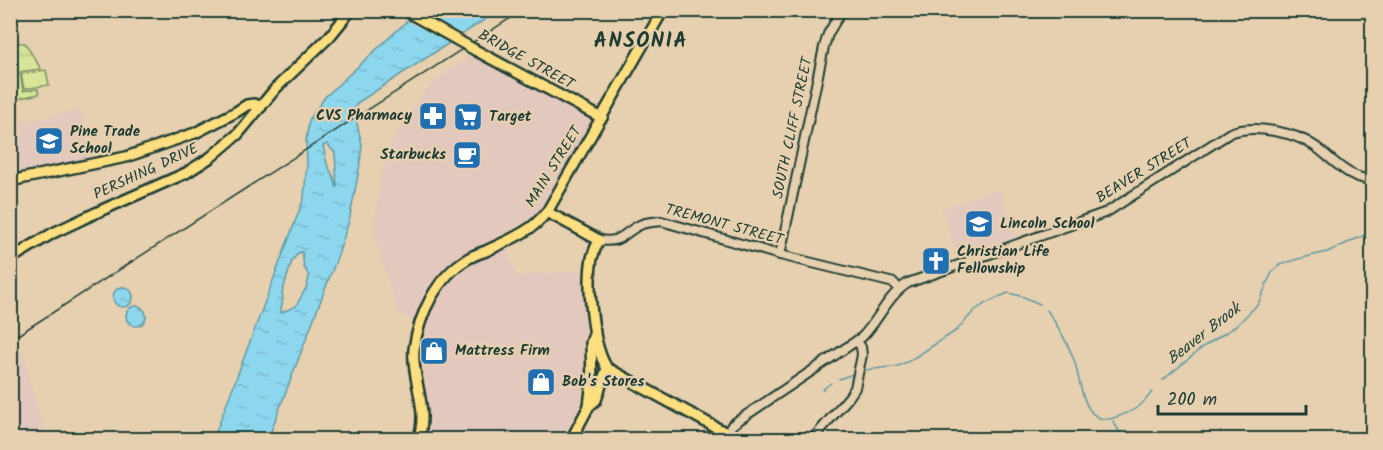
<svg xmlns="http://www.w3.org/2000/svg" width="1383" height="450" font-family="Kalam,sans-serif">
<defs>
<pattern id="park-tufts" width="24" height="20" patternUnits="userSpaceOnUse" patternTransform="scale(1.5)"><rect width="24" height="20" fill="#d6e598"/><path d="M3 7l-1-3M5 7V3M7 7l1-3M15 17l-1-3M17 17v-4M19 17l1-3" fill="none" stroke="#b7c584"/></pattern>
<pattern id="water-ripples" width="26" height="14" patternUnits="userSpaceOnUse" patternTransform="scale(1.5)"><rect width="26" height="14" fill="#8dd7ee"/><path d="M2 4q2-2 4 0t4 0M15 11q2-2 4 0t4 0" fill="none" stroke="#79b9cd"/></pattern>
</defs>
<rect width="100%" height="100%" fill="#e6d0af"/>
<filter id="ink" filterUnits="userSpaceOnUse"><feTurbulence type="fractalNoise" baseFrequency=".0167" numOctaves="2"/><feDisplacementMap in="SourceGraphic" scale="12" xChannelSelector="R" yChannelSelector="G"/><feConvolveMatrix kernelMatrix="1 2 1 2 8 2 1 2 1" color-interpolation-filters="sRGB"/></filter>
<g filter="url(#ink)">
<!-- built -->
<g fill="#e3c8be">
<polygon points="472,55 594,121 546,206 501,236 517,275 582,270 589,383 574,420 563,439 428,439 430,422 422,351 428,325 398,314 375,236 376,208 381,178 387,155 402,122 427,88 447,71"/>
<polygon points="80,110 90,159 11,174 11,124"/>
<polygon points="999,188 1018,240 959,260 941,209"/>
<polygon points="22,351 46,439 11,439 11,358"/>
</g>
<!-- green -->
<polygon fill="#d6e598" stroke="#7a9166" stroke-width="1.5" points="46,70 49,85 24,89 21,74"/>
<!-- park -->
<polygon fill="url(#park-tufts)" stroke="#7a9166" stroke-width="1.5" points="11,40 15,43 25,43 41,69 20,72 23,91 38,89 39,94 11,100"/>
<!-- water -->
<g fill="url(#water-ripples)" stroke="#6199a4" stroke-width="1.5" fill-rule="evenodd">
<path d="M 418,11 L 498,11 L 357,103 L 354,111 L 362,145 L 359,170 L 349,221 L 338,255 L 268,439 L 213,440 L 304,198 L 307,163 L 306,142 L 309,120 L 325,97 ZM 327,144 L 335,153 L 337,188 L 334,178 L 327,164 L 323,146 ZM 302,252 L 304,267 L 309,276 L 307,286 L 296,306 L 281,313 C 280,306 285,301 282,293 L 292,261 L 298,253 Z"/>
<circle cx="123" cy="297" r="10"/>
<circle cx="136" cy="316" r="10"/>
</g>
<!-- pier -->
<polygon fill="#e6d0af" points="414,10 418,11 464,35 451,44 404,19"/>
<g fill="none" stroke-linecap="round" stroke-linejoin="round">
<!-- stream -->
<g stroke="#6199a4" stroke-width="1.5">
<path d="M 1047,310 C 1058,326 1067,341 1074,360 C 1079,375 1080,395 1089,409 C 1100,425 1113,419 1127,413 C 1131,411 1136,409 1139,406 C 1144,403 1148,397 1152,392"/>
<polyline points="865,370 898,366 909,361 957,330 974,311 986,303 1008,293 1021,296 1040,304"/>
<polyline points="839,379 853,374"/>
<polyline points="1163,380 1203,347 1236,326 1258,304 1272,272 1279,265 1298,259 1327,252 1372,232"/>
<polyline points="822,390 831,383"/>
<polyline points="1113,421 1122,436 1129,438 1136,434 1144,437 1145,440"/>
</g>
<!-- minor casing -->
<g stroke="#1f3d34" stroke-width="12">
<g id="minor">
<path d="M 599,240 C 623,244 623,232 642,224 C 648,222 655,222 661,221 L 780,255 L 894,283 L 899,289"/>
<polyline points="780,255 824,47 828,34 842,10"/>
<path d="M 727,433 L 732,425 L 739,420 L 862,337 C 879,320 887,296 908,283 L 1107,212 L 1230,133 C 1254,124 1295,132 1316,147 C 1336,162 1346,177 1372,180"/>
<polyline points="812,440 849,397 855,388 862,355 861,347 857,341"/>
</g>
</g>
<!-- major casing -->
<g stroke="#1f3d34" stroke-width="14">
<g id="major">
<polyline points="475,50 602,118"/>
<polyline points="10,181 126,157 195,133 236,112 247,105 254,104 261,107"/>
<path d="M 547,212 L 599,240 C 596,246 594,251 592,258 C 587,285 592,345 607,368 L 739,440"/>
<polyline points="10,259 53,233 102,210 186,173 211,157 238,134 276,88 330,36 351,10"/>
<polyline points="589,406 592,381 591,343 595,331"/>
<path d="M 418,440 C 430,408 411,380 414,349 C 419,314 437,276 469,258 C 474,255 480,253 486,251 C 502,243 521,236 534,225 C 539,221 543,216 547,212 L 663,10"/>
<polyline points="571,440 589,406 596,400 607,368"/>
</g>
</g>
<!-- minor -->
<use href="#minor" stroke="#e6d0af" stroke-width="8"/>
<!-- major -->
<use href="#major" stroke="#fedf80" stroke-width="9"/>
<!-- rail -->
<polyline stroke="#1f3d34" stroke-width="1.5" points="10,340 523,10"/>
<!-- major-bridge casing -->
<g stroke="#1f3d34" stroke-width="14" stroke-linecap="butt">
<polyline id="major-bridge" points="404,10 475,50"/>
</g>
<!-- major-bridge -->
<use href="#major-bridge" stroke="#fedf80" stroke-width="9"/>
</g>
</g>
<!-- icons -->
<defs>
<g id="pharmacy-square" transform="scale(1.5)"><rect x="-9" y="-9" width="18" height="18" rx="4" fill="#1f6fb2" stroke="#e6d0af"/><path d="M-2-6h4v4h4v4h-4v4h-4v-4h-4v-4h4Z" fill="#fff"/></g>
<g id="supermarket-square" transform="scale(1.5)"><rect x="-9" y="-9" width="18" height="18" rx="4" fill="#1f6fb2" stroke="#e6d0af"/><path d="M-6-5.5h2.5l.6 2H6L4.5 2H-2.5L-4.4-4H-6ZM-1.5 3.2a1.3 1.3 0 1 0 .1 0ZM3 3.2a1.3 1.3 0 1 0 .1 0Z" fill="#fff"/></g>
<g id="school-square" transform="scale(1.5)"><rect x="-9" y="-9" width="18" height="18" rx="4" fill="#1f6fb2" stroke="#e6d0af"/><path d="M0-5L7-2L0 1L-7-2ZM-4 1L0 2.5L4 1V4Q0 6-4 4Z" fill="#fff"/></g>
<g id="cafe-square" transform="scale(1.5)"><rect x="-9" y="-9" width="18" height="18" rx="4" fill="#1f6fb2" stroke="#e6d0af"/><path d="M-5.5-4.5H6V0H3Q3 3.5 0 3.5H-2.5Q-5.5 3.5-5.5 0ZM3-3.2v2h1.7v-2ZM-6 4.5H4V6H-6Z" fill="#fff"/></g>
<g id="church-square" transform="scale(1.5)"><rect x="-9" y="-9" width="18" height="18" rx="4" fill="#1f6fb2" stroke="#e6d0af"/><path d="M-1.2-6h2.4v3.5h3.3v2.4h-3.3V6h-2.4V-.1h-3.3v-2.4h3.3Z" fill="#fff"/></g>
<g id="shop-square" transform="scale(1.5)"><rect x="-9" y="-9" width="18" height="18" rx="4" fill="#1f6fb2" stroke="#e6d0af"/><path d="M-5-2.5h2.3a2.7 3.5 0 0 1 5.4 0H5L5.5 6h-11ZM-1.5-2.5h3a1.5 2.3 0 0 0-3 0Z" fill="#fff"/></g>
</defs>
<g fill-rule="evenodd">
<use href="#pharmacy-square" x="433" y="116"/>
<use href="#supermarket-square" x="468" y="117"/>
<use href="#school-square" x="49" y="141"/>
<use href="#cafe-square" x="467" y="155"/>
<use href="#school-square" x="979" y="224"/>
<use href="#church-square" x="936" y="261"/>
<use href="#shop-square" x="434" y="351"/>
<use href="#shop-square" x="541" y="382"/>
</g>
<g text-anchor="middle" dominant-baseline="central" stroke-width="4.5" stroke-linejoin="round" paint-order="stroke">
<!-- street labels -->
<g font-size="15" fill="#1f3d34" stroke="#e6d0af">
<text transform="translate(526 60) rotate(29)">BRIDGE STREET</text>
<text transform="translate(793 128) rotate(-78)">SOUTH CLIFF STREET</text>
<text transform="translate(554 167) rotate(-58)">MAIN STREET</text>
<text transform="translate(1144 171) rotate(-32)">BEAVER STREET</text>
<text transform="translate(146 172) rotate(-25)">PERSHING DRIVE</text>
<text transform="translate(724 225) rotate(15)">TREMONT STREET</text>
</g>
<!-- poi labels -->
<g font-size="15" font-weight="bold" fill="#1f3d34" stroke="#e6d0af" text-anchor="start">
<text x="412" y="116" text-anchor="end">CVS Pharmacy</text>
<text x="489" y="117">Target</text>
<text x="70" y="132">Pine Trade<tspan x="70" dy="17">School</tspan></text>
<text x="446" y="155" text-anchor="end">Starbucks</text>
<text x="1000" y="224">Lincoln School</text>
<text x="957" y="252">Christian Life<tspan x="957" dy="17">Fellowship</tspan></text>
<text x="455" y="351">Mattress Firm</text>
<text x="562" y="382">Bob's Stores</text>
</g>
<!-- water labels -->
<g font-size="16" font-style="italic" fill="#24453d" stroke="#e6d0af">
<text transform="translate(1204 334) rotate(-38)">Beaver Brook</text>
</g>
<!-- district labels -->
<g font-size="21" font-weight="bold" letter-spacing="1.5" fill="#1f3d34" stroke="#e6d0af">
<text x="641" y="41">ANSONIA</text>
</g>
</g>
<!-- margin -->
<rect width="1383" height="450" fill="none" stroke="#e6d0af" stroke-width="36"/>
<rect x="18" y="18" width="1347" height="414" fill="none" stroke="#1f3d34" stroke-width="2" filter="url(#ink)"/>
<!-- scale -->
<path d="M1158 405v9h148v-9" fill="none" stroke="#1f3d34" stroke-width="3"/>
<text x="1167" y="405" font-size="18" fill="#1f3d34" stroke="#e6d0af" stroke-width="4.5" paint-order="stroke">200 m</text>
</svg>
